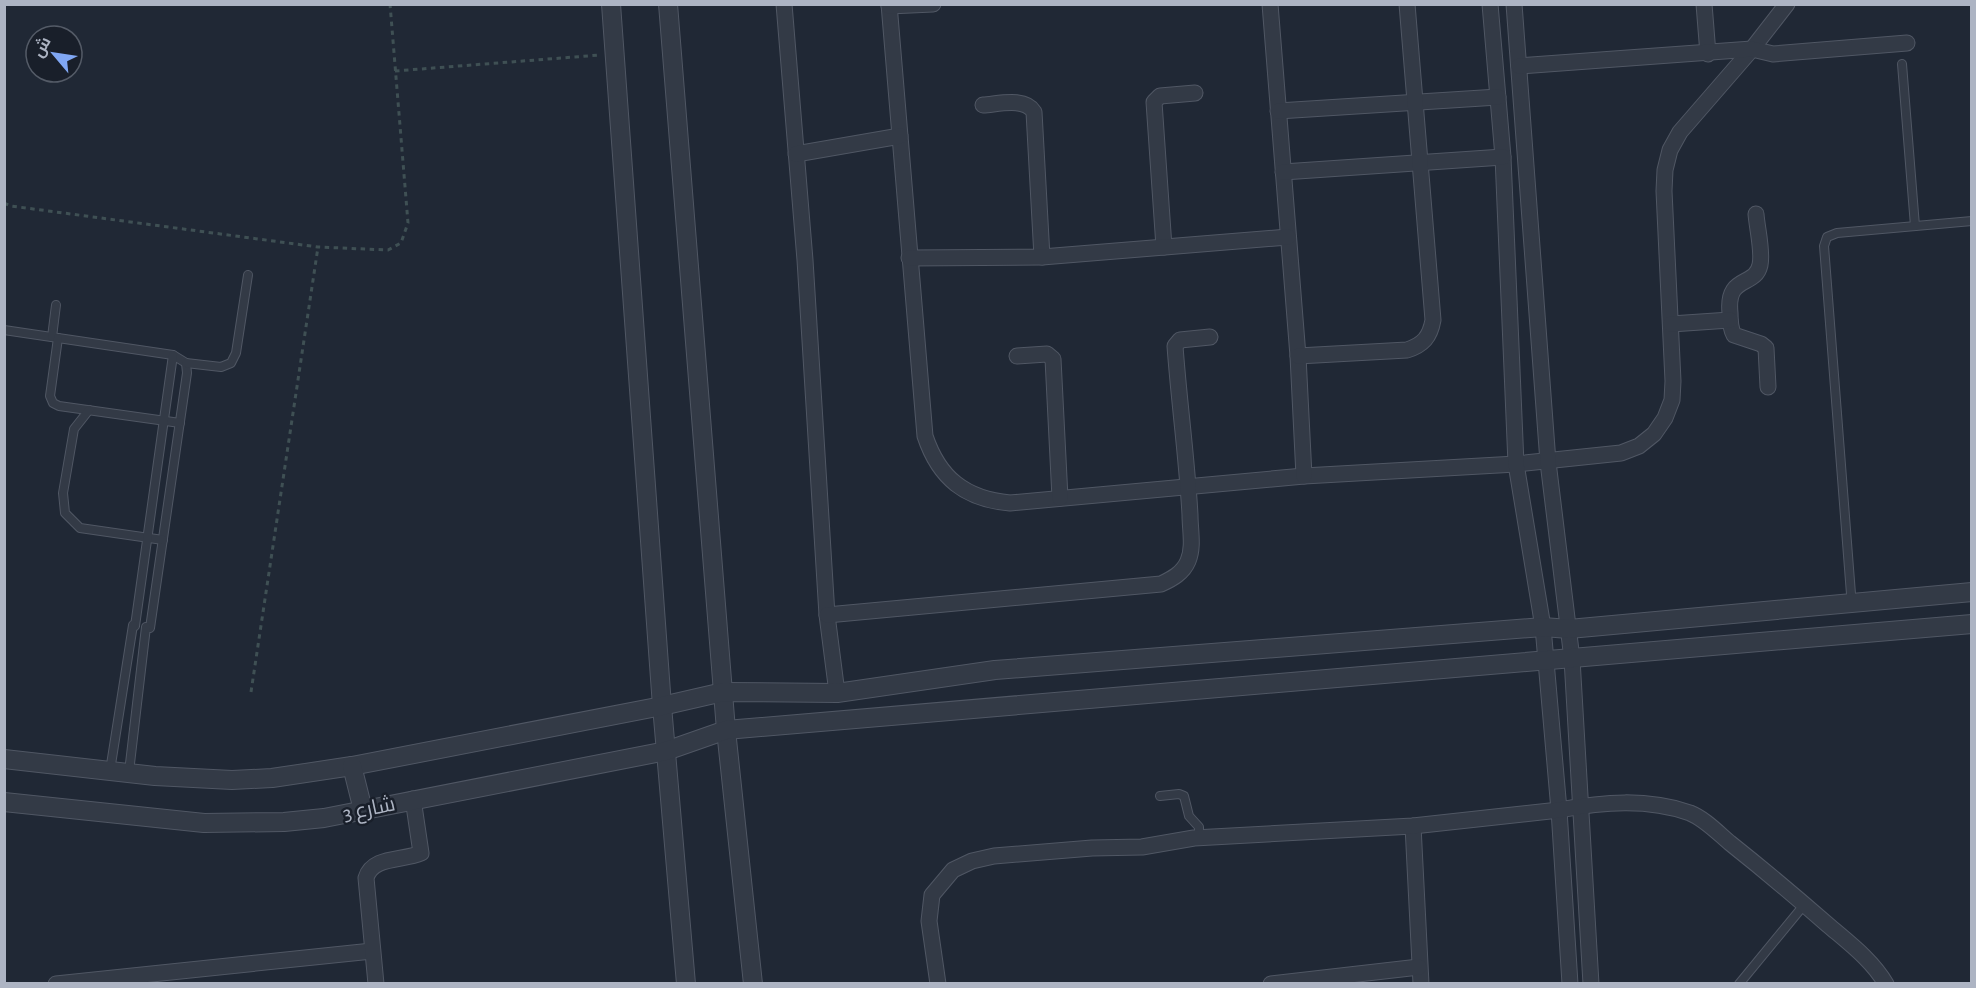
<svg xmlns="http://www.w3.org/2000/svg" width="1976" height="988" font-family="'Alegreya Sans',Cairo,sans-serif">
<rect width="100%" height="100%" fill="#202835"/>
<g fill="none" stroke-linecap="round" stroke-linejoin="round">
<!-- service casing -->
<g stroke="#505764" stroke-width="10">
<g id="service">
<polyline points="1902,64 1915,226"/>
<polyline points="4,330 173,355 186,363 187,373 150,628"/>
<polyline points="52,337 56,305"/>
<polyline points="58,338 50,396 53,403 59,406 180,423"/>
<polyline points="186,363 221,367 231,363 236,353 248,275"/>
<polyline points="89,410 74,429 63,493 65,513 80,528 163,540"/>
<polyline points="1853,601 1851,594 1824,246 1827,237 1837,233 1972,221"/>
<polyline points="135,626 173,355"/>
<polyline points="110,771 133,625"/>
<polyline points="129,772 146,627"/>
<polyline points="1160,796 1179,794 1184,796 1189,816 1199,827 1199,833 1195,837"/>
<polyline points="1739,984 1804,905"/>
</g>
</g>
<!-- minor casing -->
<g stroke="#505764" stroke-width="17">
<g id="minor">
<polyline points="784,4 805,260 827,615 837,693"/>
<path d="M 889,4 L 925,436 C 939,478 965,499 1010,503 L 1304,476 L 1516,464 L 1621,453 L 1639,446 L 1654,434 L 1665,418 L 1672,400 L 1673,381 L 1664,191 L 1665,170 L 1670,150 L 1680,132 L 1752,49 L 1787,4"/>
<polyline points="1270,4 1298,356 1304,476"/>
<polyline points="1490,4 1503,157 1516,464 1543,627 1559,810 1570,984"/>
<polyline points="1514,4 1548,462 1572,659 1591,984"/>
<polyline points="1704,4 1708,54"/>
<polyline points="889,6 933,4"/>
<polyline points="1519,66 1752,49 1773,54 1907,43"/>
<path d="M 983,105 C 999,104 1025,97 1034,112 L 1042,257"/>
<polyline points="1278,111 1498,97"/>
<polyline points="796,154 900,136"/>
<polyline points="1283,172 1503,157"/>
<path d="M 1756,214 C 1757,228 1763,252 1760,265 C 1755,288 1726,274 1730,313 C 1730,320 1730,328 1734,335 L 1761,344 L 1766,348 L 1768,387"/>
<polyline points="1164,247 1154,102 1160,96 1195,93"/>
<polyline points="909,258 1042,257 1288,237"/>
<polyline points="1671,324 1730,320"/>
<polyline points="1017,356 1047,354 1053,359 1060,498"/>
<path d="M 1298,356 L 1407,350 C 1423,345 1430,337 1433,320 L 1407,4"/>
<path d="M 827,615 L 1161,584 C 1172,579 1183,573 1188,561 C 1194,547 1190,530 1190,515 C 1187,459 1179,402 1175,346 L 1180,340 L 1210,337"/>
<polyline points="1413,826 1421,984"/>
<polyline points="56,984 372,951"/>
<path d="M 376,984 L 366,878 C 372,856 403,861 421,853 L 413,799"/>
<path d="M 938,984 L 929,921 L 932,895 L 953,870 L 972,861 L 994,856 L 1092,848 L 1142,847 L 1194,838 L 1413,826 L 1559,810 C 1603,802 1647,798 1690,813 C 1705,819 1718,833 1730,843 C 1764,870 1796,897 1828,925 C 1849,943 1872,960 1886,984"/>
<polyline points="1271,984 1419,967"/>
</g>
</g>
<!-- tertiary casing -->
<g stroke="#505764" stroke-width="20">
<g id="tertiary">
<polyline points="611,4 662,706 686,984"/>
<polyline points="668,4 726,730 753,984"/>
<polyline points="4,759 155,776 232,780 272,778 352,766 662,706 723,692 837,693 995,670 1543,627 1569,629 1972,592"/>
<polyline points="352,766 363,810"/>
<polyline points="4,802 204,823 284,822 324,818 666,751 726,730 1972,624"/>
</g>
</g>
<!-- path -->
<g stroke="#3f5054" stroke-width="3" stroke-dasharray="4.5 4.5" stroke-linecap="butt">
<polyline points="395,71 600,55"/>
<polyline points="4,203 11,206 318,247 388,250 401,243 408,223 390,4"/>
<polyline points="251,692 318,247"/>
</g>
<!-- service -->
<use href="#service" stroke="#333a46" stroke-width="8"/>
<!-- minor -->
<use href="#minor" stroke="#333a46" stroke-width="15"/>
<!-- tertiary -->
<use href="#tertiary" stroke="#333a46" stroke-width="18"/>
</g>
<g text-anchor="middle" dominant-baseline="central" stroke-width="5" stroke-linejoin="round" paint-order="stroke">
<!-- street labels -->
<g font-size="21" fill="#adb4c3" stroke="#191f2a">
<text transform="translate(369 809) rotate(-12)">شارع 3</text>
</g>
</g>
<!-- border -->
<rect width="1976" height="988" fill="none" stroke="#adb4c3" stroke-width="12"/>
<!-- north arrow -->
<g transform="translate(54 54) rotate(299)"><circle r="28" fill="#191f2a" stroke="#545b67" stroke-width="1.5"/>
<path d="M0-4.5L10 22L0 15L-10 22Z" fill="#80a7f4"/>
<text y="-9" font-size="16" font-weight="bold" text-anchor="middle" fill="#adb4c3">ش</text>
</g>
</svg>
